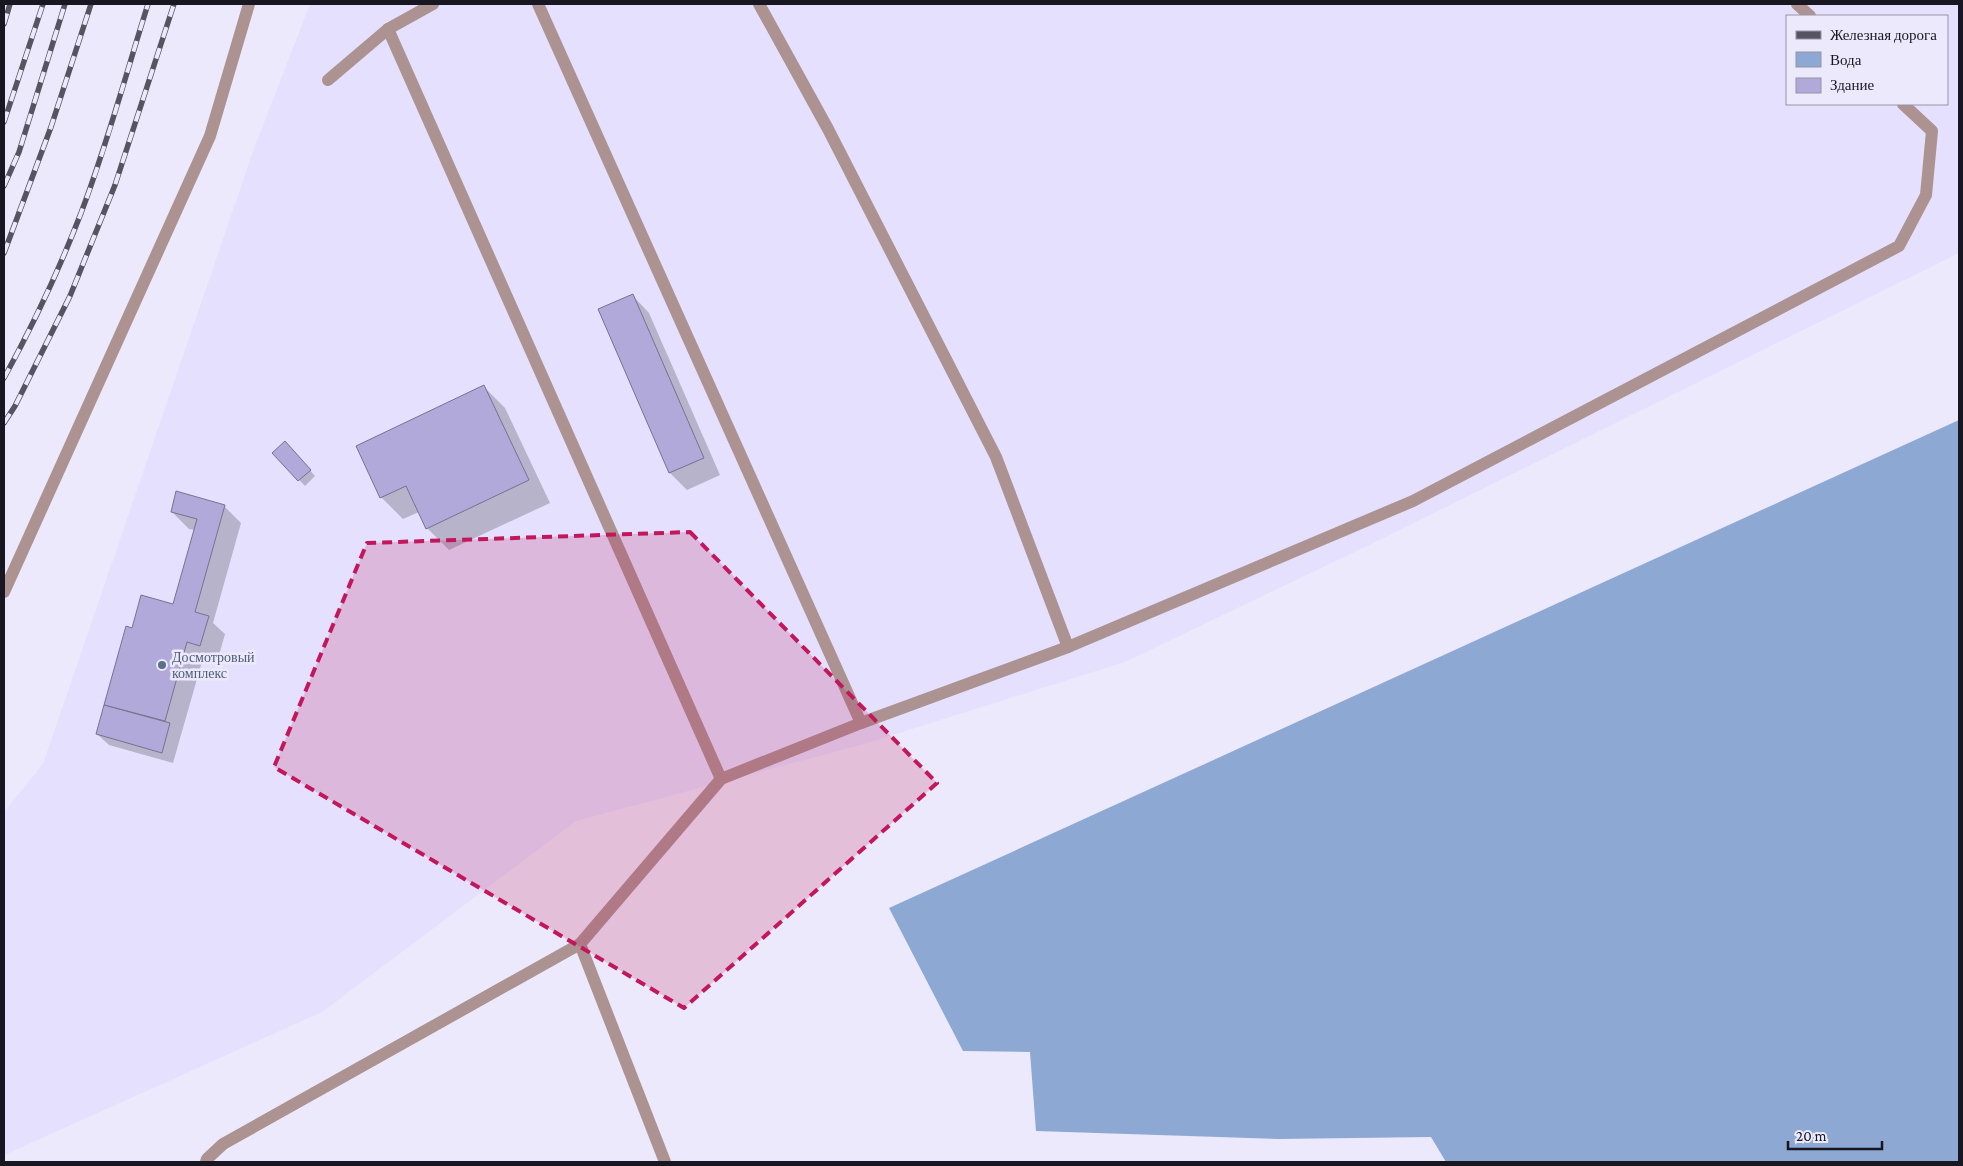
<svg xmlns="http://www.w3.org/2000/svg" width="1963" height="1166" font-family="'Crimson Pro',serif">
<rect width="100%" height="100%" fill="#ebe9fb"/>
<!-- built -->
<path fill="#e4e0fe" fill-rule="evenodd" d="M 310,4 L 1959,4 L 1959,253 L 1373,543 L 1125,662 L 864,744 L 576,821 L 322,1012 L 4,1155 L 4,812 L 43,764 L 255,146 ZM 1787,16 L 1947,16 L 1947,104 L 1787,104 Z"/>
<!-- water -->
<polygon fill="#8da9d3" points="1959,420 1959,1162 1446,1162 1431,1137 1278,1139 1036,1131 1030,1052 963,1051 889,908"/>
<!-- shadow -->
<g fill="#0003">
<polygon points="633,296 649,313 720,475 687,490 670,473 600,310"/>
<polygon points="483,386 505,408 550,503 449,550 427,528 419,512 403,519 381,497"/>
<polygon points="290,448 315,476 305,486 274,453"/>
<polygon points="224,506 241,523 213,623 225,634 217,662 203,658 173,763 109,745 97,734 127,628 133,630 174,606 195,530 189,529 172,512"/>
</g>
<!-- building -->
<g fill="#b0a9d9" stroke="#77738e">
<polygon points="633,294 704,458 669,473 598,309"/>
<polygon points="484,385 529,480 426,529 406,486 380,498 356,446"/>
<polygon points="285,441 311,470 298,481 272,453"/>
<polygon points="176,491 225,505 195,612 209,616 200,646 187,642 165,721 104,705 126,626 132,628 141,595 173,604 197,519 171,512"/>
<polygon points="104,705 170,723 162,753 96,734"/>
</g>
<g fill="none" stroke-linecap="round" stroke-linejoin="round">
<!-- lane -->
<g stroke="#ac9291" stroke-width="12">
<polyline points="759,4 828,129 996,457 1068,647"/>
<polyline points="1797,4 1810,16"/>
<polyline points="388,29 721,779"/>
<polyline points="328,80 388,29 433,4"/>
<polyline points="4,592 210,136 249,4"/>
<polyline points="861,723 1068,647 1413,501 1899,246 1926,195 1932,131 1903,104"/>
<polyline points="580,944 665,1162"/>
<polyline points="206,1162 207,1159 223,1144 580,944 721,779 861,723 538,4"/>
</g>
<!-- rail casing -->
<g stroke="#565461" stroke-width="5.5">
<g id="rail">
<polyline points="4,24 10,4"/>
<polyline points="4,122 43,4"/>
<polyline points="4,186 19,152 65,4"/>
<polyline points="4,253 51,127 91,4"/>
<path d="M 4,378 C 32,327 60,268 81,213 C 107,145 126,74 148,4"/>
<polyline points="4,423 15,406 70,296 115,185 174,4"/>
</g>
</g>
<!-- rail -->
<use href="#rail" stroke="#ebe9fb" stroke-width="4" stroke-dasharray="11" stroke-linecap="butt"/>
</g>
<!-- marked area -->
<path fill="#c2185b" fill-opacity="0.2" stroke="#c2185b" stroke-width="4" stroke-dasharray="10 6" stroke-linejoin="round" d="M 690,532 L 937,783 L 684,1008 L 274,767 L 367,543 Z"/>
<!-- markers -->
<circle fill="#5c6f8a" stroke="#ebe9fb" stroke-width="2" cx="162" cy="665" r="5"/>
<g text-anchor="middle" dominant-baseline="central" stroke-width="5" stroke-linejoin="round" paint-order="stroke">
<!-- service labels -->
<g font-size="14" fill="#4e5e75" stroke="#ebe9fb" text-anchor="start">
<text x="172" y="657">Досмотровый<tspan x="172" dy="16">комплекс</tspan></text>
</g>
</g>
<!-- border -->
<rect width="1963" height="1166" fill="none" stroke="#181620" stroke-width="10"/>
<!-- legend -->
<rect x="1786" y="15" width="162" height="90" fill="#ebe9fb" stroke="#9795a3"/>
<rect x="1796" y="31" width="25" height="8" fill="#565461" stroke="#9795a3"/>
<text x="1830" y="40" font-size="15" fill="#181620">Железная дорога</text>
<rect x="1796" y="52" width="25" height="15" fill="#8da9d3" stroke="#9795a3"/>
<text x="1830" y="65" font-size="15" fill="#181620">Вода</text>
<rect x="1796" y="78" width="25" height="15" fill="#b0a9d9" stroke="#9795a3"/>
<text x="1830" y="90" font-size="15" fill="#181620">Здание</text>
<!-- scale -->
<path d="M1788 1141v8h94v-8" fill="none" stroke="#181620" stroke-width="2.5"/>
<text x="1796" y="1141" font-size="15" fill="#181620" stroke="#ebe9fb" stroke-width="4" paint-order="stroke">20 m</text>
</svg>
